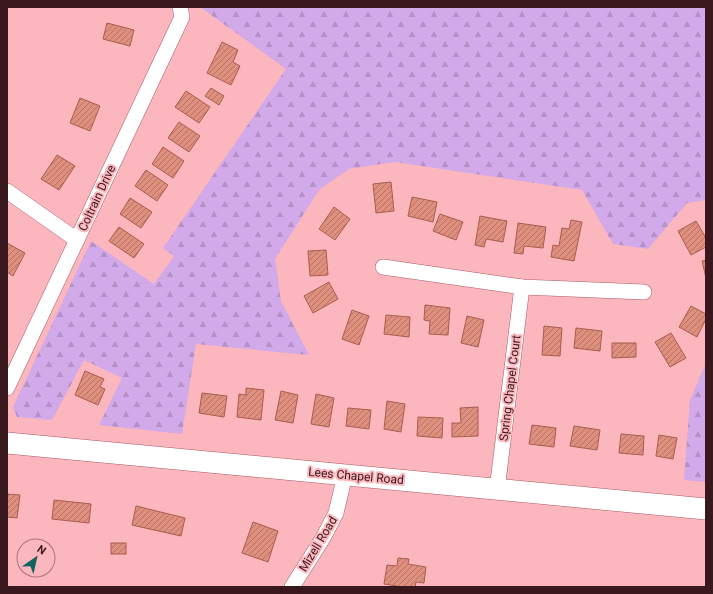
<svg xmlns="http://www.w3.org/2000/svg" width="713" height="594" font-family="Roboto,sans-serif">
<defs>
<pattern id="forest-firs" width="22" height="20" patternUnits="userSpaceOnUse"><rect width="22" height="20" fill="#d2a9e9"/><path d="M5 1l3.5 6h-7zM16 11l3.5 6h-7z" fill="#b591c7"/></pattern>
<pattern id="building-hatch" width="6" height="6" patternUnits="userSpaceOnUse"><rect width="6" height="6" fill="#df8f7d"/><path d="M-1 1l2-2M0 6l6-6M5 7l2-2" fill="none" stroke="#b67466"/></pattern>
</defs>
<rect width="100%" height="100%" fill="#fcb6bd"/>
<!-- forest -->
<g fill="url(#forest-firs)">
<polygon points="200,7 706,7 706,200 687,203 648,249 613,244 582,190 395,162 349,169 319,190 275,259 281,301 309,355 196,344 182,434 99,425 122,378 84,360 52,420 17,417 13,407 91,241 154,284 174,256 163,248 286,69"/>
<polygon points="706,363 706,482 684,480 690,400"/>
</g>
<!-- building -->
<g fill="url(#building-hatch)" stroke="#a85d4d">
<polygon points="107,23 134,30 130,46 103,39"/>
<polygon points="222,42 238,50 233,62 240,66 231,85 207,73"/>
<polygon points="211,88 224,96 219,105 205,96"/>
<polygon points="186,91 210,107 199,123 175,107"/>
<polygon points="80,98 100,106 90,131 70,123"/>
<polygon points="179,122 200,136 189,152 168,138"/>
<polygon points="163,147 184,161 173,178 152,164"/>
<polygon points="57,155 75,166 59,190 41,179"/>
<polygon points="146,170 168,185 157,201 135,186"/>
<polygon points="391,182 394,211 376,213 373,184"/>
<polygon points="412,197 437,202 433,222 408,216"/>
<polygon points="130,198 152,212 141,228 120,214"/>
<polygon points="334,207 350,219 335,240 319,229"/>
<polygon points="440,214 463,222 456,240 433,231"/>
<polygon points="480,216 507,221 503,242 486,239 484,247 475,245"/>
<polygon points="571,220 582,222 574,261 551,257 553,245 559,246 562,228 569,229"/>
<polygon points="696,221 706,238 706,247 691,255 678,231"/>
<polygon points="518,223 546,227 543,248 524,246 523,254 514,253"/>
<polygon points="119,227 144,244 134,258 109,241"/>
<polygon points="7,243 25,253 13,276 7,272"/>
<polygon points="326,250 328,275 310,276 308,251"/>
<polygon points="706,260 706,278 702,261"/>
<polygon points="329,282 338,299 313,313 304,296"/>
<polygon points="425,305 450,308 448,335 429,334 430,321 424,320"/>
<polygon points="691,306 706,314 706,319 697,337 679,327"/>
<polygon points="352,310 369,316 359,345 342,339"/>
<polygon points="386,315 410,317 409,337 384,334"/>
<polygon points="467,316 484,320 478,347 461,343"/>
<polygon points="544,326 562,328 560,356 542,355"/>
<polygon points="576,328 602,331 600,351 574,348"/>
<polygon points="671,333 686,358 670,367 655,342"/>
<polygon points="612,343 636,343 636,357 612,358"/>
<polygon points="85,371 104,379 100,387 105,389 98,405 75,395"/>
<polygon points="246,388 264,390 261,420 237,417 239,394 246,395"/>
<polygon points="281,391 298,395 293,423 275,420"/>
<polygon points="202,393 227,396 224,417 199,413"/>
<polygon points="316,394 334,398 329,427 311,424"/>
<polygon points="387,401 405,404 401,432 384,429"/>
<polygon points="478,407 478,436 452,437 452,423 461,423 460,408"/>
<polygon points="348,408 371,410 369,429 346,426"/>
<polygon points="418,417 443,418 442,438 417,436"/>
<polygon points="532,425 556,428 554,447 529,444"/>
<polygon points="574,426 600,430 597,450 570,446"/>
<polygon points="621,434 644,436 643,455 619,453"/>
<polygon points="659,435 677,438 673,459 656,456"/>
<polygon points="7,494 20,495 17,518 7,517"/>
<polygon points="54,500 91,504 89,523 52,519"/>
<polygon points="136,506 185,518 181,536 132,525"/>
<polygon points="253,522 278,531 268,562 242,553"/>
<rect x="111" y="543" width="15" height="11"/>
<polygon points="398,558 409,559 408,564 426,567 424,583 416,582 415,587 397,587 397,586 384,584 387,565 397,566"/>
</g>
<g fill="none" stroke-linecap="round" stroke-linejoin="round">
<!-- minor casing -->
<g stroke="#aa5c66" stroke-width="16">
<g id="minor">
<polyline points="7,191 77,240"/>
<polyline points="383,267 522,287 644,292"/>
<polyline points="7,388 182,17 180,7"/>
<polyline points="497,490 522,287"/>
<polyline points="292,587 323,538 336,513 345,475"/>
</g>
</g>
<!-- secondary casing -->
<g stroke="#aa5c66" stroke-width="22">
<polyline id="secondary" points="7,443 706,509"/>
</g>
<!-- minor -->
<use href="#minor" stroke="#fff" stroke-width="15"/>
<!-- secondary -->
<use href="#secondary" stroke="#fff" stroke-width="21"/>
</g>
<g text-anchor="middle" dominant-baseline="central" stroke-width="4" stroke-linejoin="round" paint-order="stroke">
<!-- street labels -->
<g font-size="12" fill="#38181c" stroke="#fcb6bd">
<text transform="translate(97 198) rotate(-65)">Coltrain Drive</text>
<text transform="translate(510 388) rotate(-83)">Spring Chapel Court</text>
<text transform="translate(356 476) rotate(5)">Lees Chapel Road</text>
<text transform="translate(318 544) rotate(-59)">Mizell Road</text>
</g>
</g>
<!-- border -->
<rect width="713" height="594" fill="none" stroke="#38181c" stroke-width="16"/>
<!-- north arrow -->
<g transform="translate(36 558) rotate(34)"><circle r="19" fill="#fcb6bd" stroke="#ae777d"/>
<path d="M0-3L7 15L0 10L-7 15Z" fill="#126261"/>
<text y="-6" font-size="11" font-weight="bold" text-anchor="middle" fill="#38181c">N</text>
</g>
</svg>
